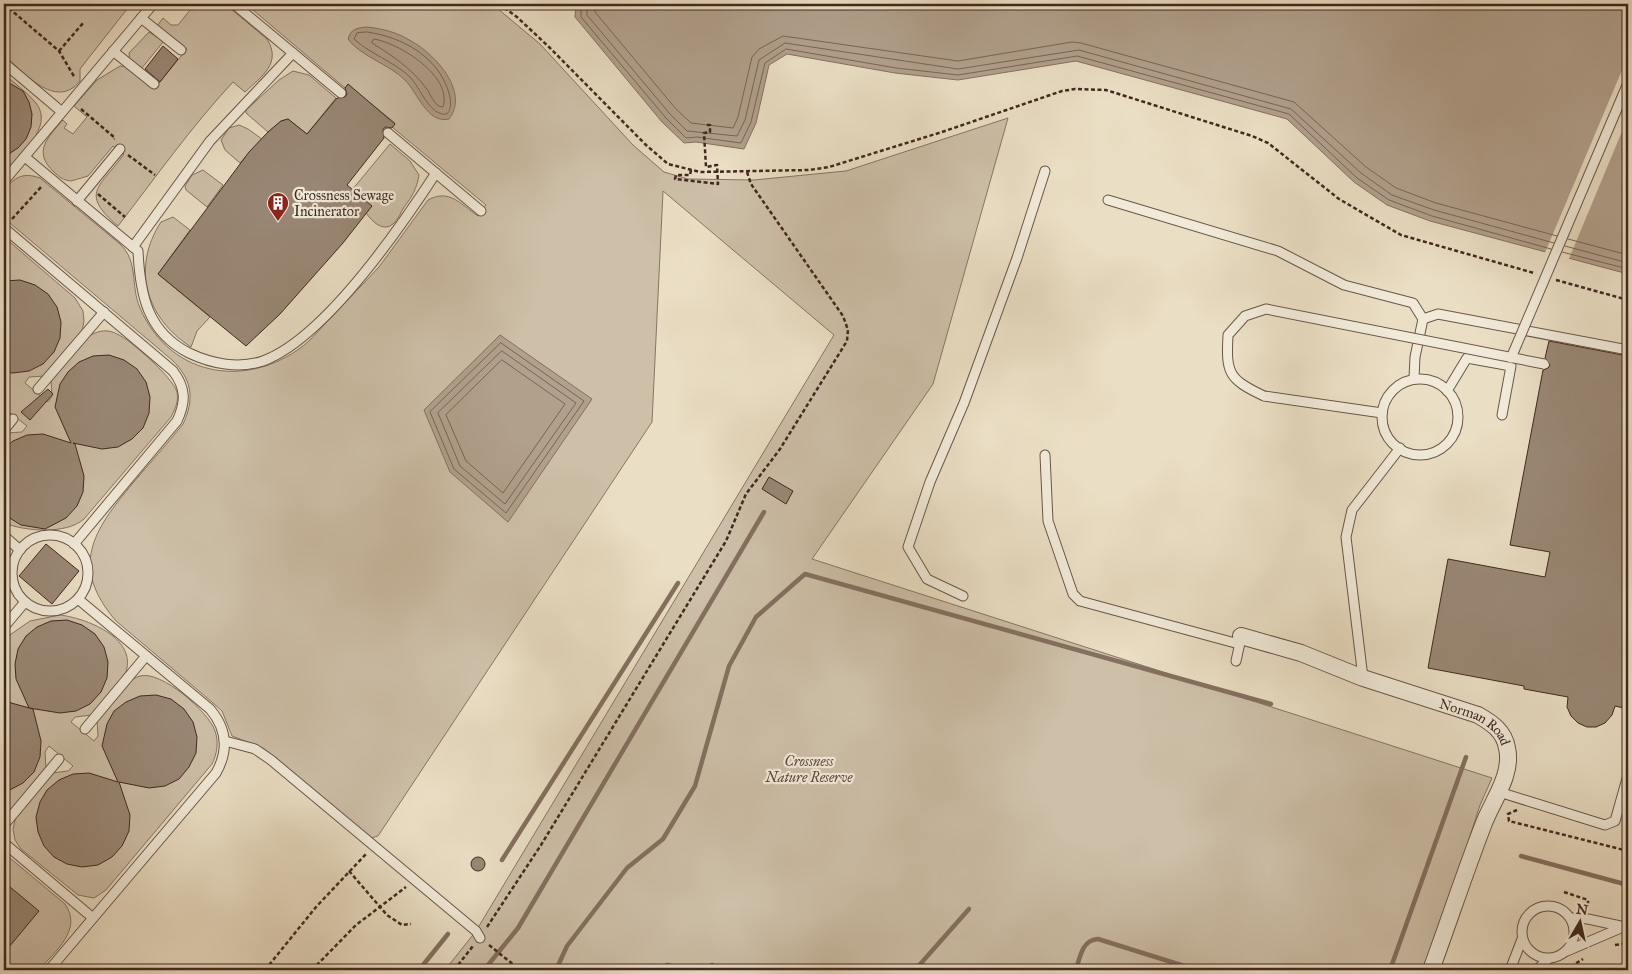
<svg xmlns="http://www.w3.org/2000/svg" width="1632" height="974" font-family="'IM FELL Great Primer',serif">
<rect width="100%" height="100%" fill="#eadec4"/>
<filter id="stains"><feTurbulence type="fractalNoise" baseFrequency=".004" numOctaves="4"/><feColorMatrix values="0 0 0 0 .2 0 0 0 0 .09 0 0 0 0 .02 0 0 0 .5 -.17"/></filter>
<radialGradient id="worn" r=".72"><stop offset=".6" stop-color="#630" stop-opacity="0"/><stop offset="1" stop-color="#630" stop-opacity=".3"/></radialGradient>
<!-- green -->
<g fill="#cdbfa8" stroke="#877464">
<path d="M 4,4 L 131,4 L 80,69 L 80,81 C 56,111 23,72 4,55 Z"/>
<path d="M 195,4 L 225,4 L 267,39 C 282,63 262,76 245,92 L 233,82 C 191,127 156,177 118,226 C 78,192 101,187 124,154 L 113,146 L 88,176 L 71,181 C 63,180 59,177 54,172 C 32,152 48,137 63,120 L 67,124 L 64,128 L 73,134 L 87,117 L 74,106 L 97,80 L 120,66 L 128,67 L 154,89 L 187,49 L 157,26 L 163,18 L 171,25 L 178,25 Z"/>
<path d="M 246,4 L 492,4 L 540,44 L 633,145 L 664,172 L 688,179 L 754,180 L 846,171 L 1008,118 L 933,384 L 812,559 L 1492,778 L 1480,805 L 1427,970 L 445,970 L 476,931 L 834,335 L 663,191 L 652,422 L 378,836 L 371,838 L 272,755 L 263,748 L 232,736 L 222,711 L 212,702 L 116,621 C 69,566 93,531 133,483 C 150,463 167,444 183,424 C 195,399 192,379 172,360 L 4,218 L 4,190 C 15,177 23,172 40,178 L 120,244 C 139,262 130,285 140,308 C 171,380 253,390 309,341 L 379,267 L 428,200 C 450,188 461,205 478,216 L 486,205 L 392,127 L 395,123 L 348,85 L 345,88 Z"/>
<polygon points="149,32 164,41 141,69 130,60 129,53"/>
<polygon points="293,71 309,75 336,98 307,134 288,119 281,121 268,132 246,113 246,110 279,80"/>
<path d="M 4,74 C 14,83 27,92 36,103 C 55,127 18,157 4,174 Z"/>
<polygon points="239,125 248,129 262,139 240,163 225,150 221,140 229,128"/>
<path d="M 390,144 L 410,161 L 419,175 C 417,188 412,197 404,207 C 401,212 398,220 393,224 C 376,238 358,200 352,190 Z"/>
<polygon points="203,170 223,185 207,207 186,190 185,186 192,175"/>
<path d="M 173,217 L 190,230 L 158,274 L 210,317 L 197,331 L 191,347 C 146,318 131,268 161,222 Z"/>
<path d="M 4,237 L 75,298 L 83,311 L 84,321 L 82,332 L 45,376 L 29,377 L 25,383 L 48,402 L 52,396 L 51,380 C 61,368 80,338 95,333 C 102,330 110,330 117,334 C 131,340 173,378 177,392 C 179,401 175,409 171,417 L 84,519 C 66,535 24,531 4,523 L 4,435 L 6,433 L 22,432 L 27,426 L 4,408 Z"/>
<path d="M 60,615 C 85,618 137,637 126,672 C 120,687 102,702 92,715 L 75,717 L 71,722 L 94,741 L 98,736 L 97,719 C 108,706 123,681 140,676 C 161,670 209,712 215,731 C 219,742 217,754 212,764 L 106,890 L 94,898 L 78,895 L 21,849 L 15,840 L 13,829 L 16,816 L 52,773 L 68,771 L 73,766 L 49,746 L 45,752 L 46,768 L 12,809 L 4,814 L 4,639 L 30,621 Z"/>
<path d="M 4,853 L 65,904 C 83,930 55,951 39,970 L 4,970 Z"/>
</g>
<!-- water -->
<g fill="#b1a08c" stroke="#847060">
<polygon points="576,4 1628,4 1628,274 1430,221 1387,205 1354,182 1287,119 1076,61 958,80 895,73 787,54 769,65 756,123 744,149 696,142 684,143 662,122 575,17"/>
<path d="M 367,27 C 383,29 397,32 411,41 C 435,54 470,92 449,119 C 427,124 418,93 405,80 C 389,64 360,56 348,39 C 351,29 356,28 367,27 Z"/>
<polygon points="500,335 592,399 508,522 450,472 424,410"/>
</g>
<!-- pier -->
<polygon fill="#eadec4" points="1628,56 1628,117 1568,261 1544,255"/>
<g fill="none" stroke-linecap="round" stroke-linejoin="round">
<!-- shore -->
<g stroke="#796456" stroke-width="1">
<polyline points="581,4 581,17 666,118 686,138 697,137 741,143 751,122 765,63 786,49 896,68 958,75 1077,56 1289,114 1357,178 1389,200 1432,216 1551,249"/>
<polyline points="587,4 587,15 670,114 687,131 737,136 745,120 759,60 785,43 958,69 1079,50 1291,109 1361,173 1392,195 1434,210 1554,243"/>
<polyline points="595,4 595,12 676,109 691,123 733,128 738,117 752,57 759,49 783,36 958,61 1072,42 1081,43 1294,102 1366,167 1396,188 1436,203 1557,236"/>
<path d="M 367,32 C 402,37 438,56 449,93 C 451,101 452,108 447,114 C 430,117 420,87 410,77 C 393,61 370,54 354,39 L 357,33 Z"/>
<path d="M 374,39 C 399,43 453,76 443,107 C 434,107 431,94 426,88 C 411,68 393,56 372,43 Z"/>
<polyline points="1568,239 1628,255"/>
<polyline points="1565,246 1628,263"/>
<polyline points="1562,252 1628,269"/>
<polygon points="501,343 584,401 506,513 454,469 430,412"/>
<polygon points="502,351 576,403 505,504 460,466 438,413"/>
<polygon points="502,360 565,404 503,493 466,461 446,415"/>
</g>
<!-- stream -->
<g stroke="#847060" stroke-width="4.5">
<polyline points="1521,856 1628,885"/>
<polyline points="502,860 678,583"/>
<polyline points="667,965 685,970"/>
<polyline points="419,970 448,934"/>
<polyline points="484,970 518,928 764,512"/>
<polyline points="556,970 567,946 627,868 663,839 695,786 729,666 756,617 805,574 1271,704"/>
<polyline points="711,970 712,965"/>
<polyline points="915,970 969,909"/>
<path d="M 1076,970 C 1080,957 1082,940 1098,939 L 1197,970"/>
<polyline points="1390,970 1466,757"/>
</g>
</g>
<!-- building -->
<g fill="#998775" stroke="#41281f">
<polygon points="163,46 178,59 160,82 145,69"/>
<polygon points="4,80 23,91 29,102 32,114 31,127 26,139 18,148 4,157"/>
<polygon points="348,84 395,124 392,128 386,127 383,129 384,138 347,185 372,206 343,243 280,314 246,346 158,274 249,152 268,132 281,121 288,119 307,134 337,98 345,97 347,94 345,88"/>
<polygon points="20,280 35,285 48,294 57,307 61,322 60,338 54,352 43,364 29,371 13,373 4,372 4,281"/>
<polygon points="1549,341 1628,356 1628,709 1615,706 1612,715 1605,723 1596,727 1587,727 1578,723 1571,716 1567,707 1568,697 1524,689 1524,686 1428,668 1448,559 1545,577 1550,552 1510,545 1543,370 1548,368 1550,365 1545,358"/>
<polygon points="109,355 124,360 137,369 146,382 150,397 149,413 143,428 132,439 118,447 102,449 73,443 75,444 84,476 83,492 77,506 66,518 45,529 21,525 8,517 4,512 4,449 13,441 27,435 43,434 71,443 55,407 60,384 68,372 79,362 93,356"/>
<polygon points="48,389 53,394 30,420 21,412"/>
<polygon points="769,477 793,491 786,504 762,489"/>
<polygon points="46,544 79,571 52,604 19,576"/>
<polygon points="67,620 82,625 95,634 104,647 108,662 107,678 101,692 90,704 76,711 60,713 29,708 16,679 15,664 18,649 26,636 37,627 51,621"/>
<polygon points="156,695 171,699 184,709 193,722 197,737 196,753 189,767 179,779 165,786 149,788 119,782 130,815 129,831 122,846 112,857 98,865 82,867 67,864 54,857 44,846 38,832 36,817 40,802 47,790 59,780 73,774 89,773 118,782 102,746 107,724 114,711 126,702 140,696"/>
<polygon points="4,701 33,709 41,741 40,757 34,772 23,783 4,793"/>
<circle cx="478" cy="864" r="7"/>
<polygon points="4,882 39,911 4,953"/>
</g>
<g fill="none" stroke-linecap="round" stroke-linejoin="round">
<!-- lane casing -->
<g stroke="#6b5648" stroke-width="11">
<g id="lane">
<polyline points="234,4 341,93"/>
<polyline points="141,18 181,50"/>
<polyline points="113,51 154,84"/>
<polyline points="4,63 62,112"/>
<polyline points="388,133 481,211"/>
<path d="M 25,157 L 138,251 C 140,294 147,332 189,353 C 212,364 239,369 263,361 C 325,338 400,228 436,173"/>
<polyline points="4,181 153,4"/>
<polyline points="1108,200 1278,251 1344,285 1413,303 1423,319 1415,357 1414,378"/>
<polyline points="77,201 120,149"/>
<path d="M 4,228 L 173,371 C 186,388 186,402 177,421 L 74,544"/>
<polyline points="133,247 210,141 293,53"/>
<polyline points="1423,319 1438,314 1628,350"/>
<circle cx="1420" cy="417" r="38"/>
<polyline points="38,389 104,312"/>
<polyline points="1447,391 1467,358 1511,366 1502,415"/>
<polyline points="1264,396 1382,413"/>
<polyline points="4,430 13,419"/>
<polyline points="1045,455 1048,521 1073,594 1080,601 1239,644"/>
<circle cx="50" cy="573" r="38"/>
<polyline points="4,536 20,550"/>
<polyline points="963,596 927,579 908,547 930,482 964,403 1017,258 1045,171"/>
<polyline points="4,627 25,602"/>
<polyline points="1236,661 1241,638"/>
<polyline points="1363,678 1346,537 1352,510 1400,448"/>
<polyline points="85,729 146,656"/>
<polyline points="225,741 255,749 271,760 476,931 480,938"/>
<polyline points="1499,792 1605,825 1615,821 1628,775"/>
<polyline points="4,825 59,759"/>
<polyline points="4,843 93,918"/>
<circle cx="1548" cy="932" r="26"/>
<polyline points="1571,918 1588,919 1625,927"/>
<polyline points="1567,951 1623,927"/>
<path d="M 49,970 L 216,773 C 229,750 227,729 210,709 L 78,599"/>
<polyline points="1510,970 1522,939"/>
<polyline points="1537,970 1548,959"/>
</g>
</g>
<!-- street casing -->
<g stroke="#6b5648" stroke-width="18">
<g id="street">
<path id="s1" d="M 1241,636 L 1301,653 L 1363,678 L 1478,715 C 1492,723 1504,731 1507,748 C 1513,774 1493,800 1484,823 C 1465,872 1449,921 1431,970"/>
</g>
</g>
<!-- path -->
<g stroke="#41281f" stroke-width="2.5" stroke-dasharray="4 2.5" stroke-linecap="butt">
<polyline points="4,4 59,51 75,78"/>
<polyline points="499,4 517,17 549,47 646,145 668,164 700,172 809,170 829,167 942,132 1062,91 1075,89 1106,90 1252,136 1268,143 1339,199 1401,235 1534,273"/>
<polyline points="59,51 84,22"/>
<polyline points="81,109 115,138 114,139"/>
<polyline points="128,155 155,175"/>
<polyline points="691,170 690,175 676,175 675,179 718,184 717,165 706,167 704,133 710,132 710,125 706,125"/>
<polyline points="98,194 125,217"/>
<polyline points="12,219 42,186"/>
<polyline points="1556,280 1628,300"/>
<polyline points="1517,810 1508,814 1509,821 1628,851"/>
<polyline points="349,871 387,915 402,925 411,924"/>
<polyline points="1564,892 1588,900 1588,908"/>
<polyline points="487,927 541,845 726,541 746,494 780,449 847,341 848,330 843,316 751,184 747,172"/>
<polyline points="489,945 520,970"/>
<polyline points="1615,945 1628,943"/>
<polyline points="265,970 316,907 366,854"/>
<polyline points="312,970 356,925 406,887"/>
<polyline points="454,970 473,946"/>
<polyline points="1565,970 1583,959"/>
</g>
<!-- lane -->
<use href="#lane" stroke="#f1ead9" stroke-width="9"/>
<!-- street -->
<use href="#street" stroke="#f1ead9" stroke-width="16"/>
<!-- lane-bridge casing -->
<g stroke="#6b5648" stroke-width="11" stroke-linecap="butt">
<g id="lane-bridge">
<polyline points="1511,358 1628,83"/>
<path d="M 1264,396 C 1228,379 1226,373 1228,335 L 1245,316 L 1266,309 L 1544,364"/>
</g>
</g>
<!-- lane-bridge -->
<use href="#lane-bridge" stroke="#f1ead9" stroke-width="9"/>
</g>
<!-- icons -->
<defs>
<g id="building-pin" transform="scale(1.125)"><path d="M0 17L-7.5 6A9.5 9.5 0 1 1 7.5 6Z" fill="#8f2418" stroke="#f1ead9"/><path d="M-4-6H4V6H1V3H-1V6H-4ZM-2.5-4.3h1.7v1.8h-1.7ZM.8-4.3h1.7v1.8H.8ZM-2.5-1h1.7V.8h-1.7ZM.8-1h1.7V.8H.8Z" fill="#fff"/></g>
</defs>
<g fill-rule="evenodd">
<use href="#building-pin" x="278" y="203"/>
</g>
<g text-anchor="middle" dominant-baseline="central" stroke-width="4.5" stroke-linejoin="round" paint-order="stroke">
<!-- poi labels -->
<g font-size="14" fill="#41281f" stroke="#f1ead9" text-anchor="start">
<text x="294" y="195">Crossness Sewage<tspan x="294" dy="16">Incinerator</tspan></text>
</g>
<!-- street labels -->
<g font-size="14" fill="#41281f" stroke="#f1ead9">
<text stroke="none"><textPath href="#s1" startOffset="251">Norman Road</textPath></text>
</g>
<!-- park labels -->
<g font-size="14" font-style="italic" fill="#5d463a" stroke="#f1ead9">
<text x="809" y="761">Crossness<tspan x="809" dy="16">Nature Reserve</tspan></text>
</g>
</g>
<!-- margin -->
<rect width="1632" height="974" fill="none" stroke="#eadec4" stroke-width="20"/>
<rect x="5" y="5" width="1622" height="964" fill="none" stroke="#41281f" stroke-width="2.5"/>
<rect x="10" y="10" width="1612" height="954" fill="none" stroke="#41281f"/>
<!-- north arrow -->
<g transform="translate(1580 922) rotate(9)" stroke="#f1ead9" stroke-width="4" paint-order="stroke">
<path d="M0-4L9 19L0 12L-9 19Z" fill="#41281f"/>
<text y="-8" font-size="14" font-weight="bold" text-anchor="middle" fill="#41281f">N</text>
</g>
<rect width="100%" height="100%" filter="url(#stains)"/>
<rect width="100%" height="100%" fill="url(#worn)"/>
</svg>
